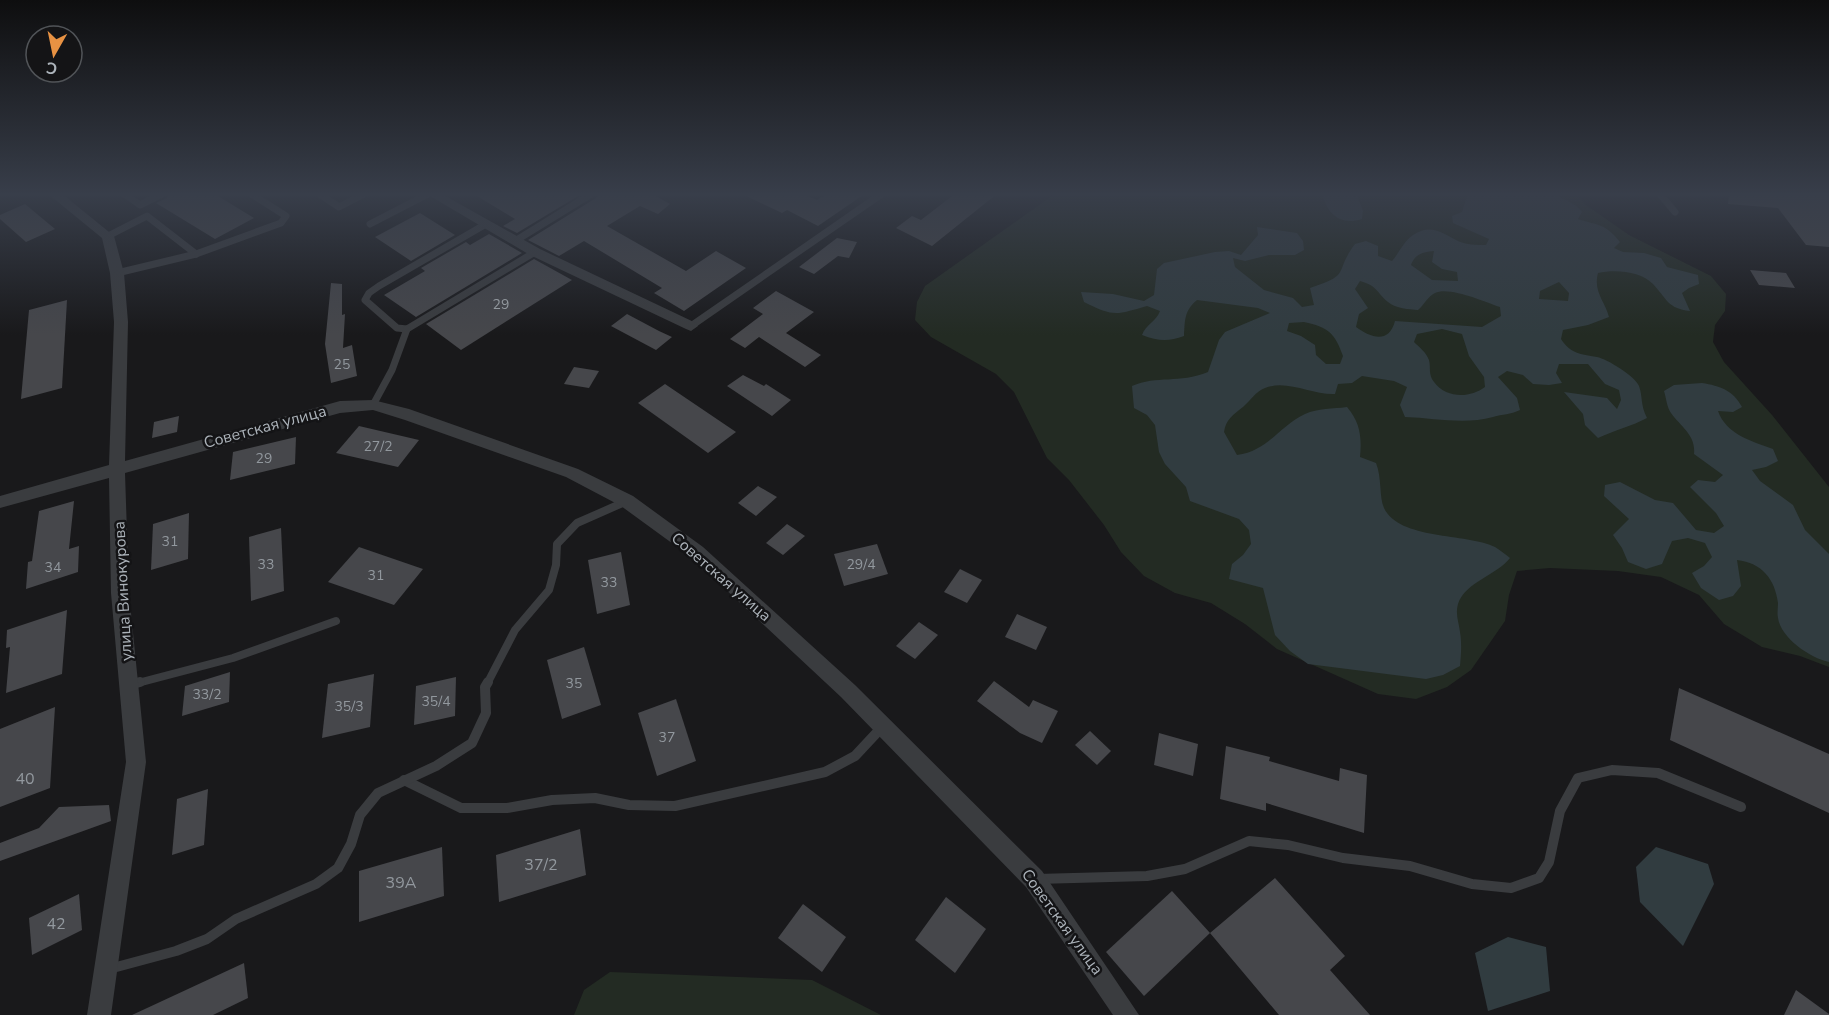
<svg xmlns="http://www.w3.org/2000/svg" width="1829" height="1015" font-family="'Nunito Sans',sans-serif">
<rect width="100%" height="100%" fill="#19191b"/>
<!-- green -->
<g fill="#232b23">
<polygon points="1056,193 1574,193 1586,205 1629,235 1711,276 1726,294 1725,311 1715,325 1713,342 1724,362 1772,415 1829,487 1829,667 1800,656 1762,647 1724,624 1699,595 1661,577 1618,571 1550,568 1517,571 1509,595 1505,621 1471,670 1447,687 1416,699 1378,694 1277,649 1245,624 1211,603 1175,593 1144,576 1121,552 1104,525 1069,480 1047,458 1014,392 996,374 931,337 915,320 917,302 925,286"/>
<polygon points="610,972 812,980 881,1015 574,1015 584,990"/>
</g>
<!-- water -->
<g fill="#313c40" fill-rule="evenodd">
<path d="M 1322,193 L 1356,193 L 1363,211 L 1362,219 C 1340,226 1327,214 1322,193 Z"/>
<path d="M 1468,193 L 1553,193 C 1563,200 1575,202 1582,212 L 1578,219 C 1599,226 1605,223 1620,242 L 1614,248 L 1623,252 L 1644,253 L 1661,258 L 1667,267 L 1698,275 L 1699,284 L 1689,288 L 1682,293 L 1690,311 C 1667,308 1668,300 1653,284 C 1641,271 1615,269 1598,273 C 1593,292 1605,301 1609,317 L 1588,325 L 1563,330 L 1561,339 C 1571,354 1580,354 1597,357 C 1607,359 1635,376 1639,386 C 1643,397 1640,404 1647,418 C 1632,426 1615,430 1598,438 L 1585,425 L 1583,414 L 1564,392 L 1607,398 L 1617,409 L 1621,400 L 1619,390 L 1605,384 L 1588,364 L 1559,364 L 1556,373 L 1562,383 L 1549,385 L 1533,384 L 1523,375 L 1507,371 L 1498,377 L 1517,398 L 1520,410 C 1510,415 1503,414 1493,417 C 1464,425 1435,418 1405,417 L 1400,405 L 1407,387 L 1394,381 L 1362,376 L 1352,383 L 1338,384 L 1335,394 C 1312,395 1287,379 1265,388 C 1256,391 1250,401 1243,407 C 1233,415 1226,419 1224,432 L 1237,455 C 1268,451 1278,427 1305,414 C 1318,408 1333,409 1347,407 C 1360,422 1362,437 1360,457 L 1376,463 C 1382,478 1379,497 1384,508 C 1399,540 1466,533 1495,547 C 1500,550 1505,554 1510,558 C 1497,575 1465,582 1458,604 C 1455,614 1459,623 1460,632 C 1462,644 1461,654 1460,666 L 1443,675 L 1426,679 L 1308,664 L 1290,651 L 1275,635 L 1263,588 L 1229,579 L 1232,564 L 1243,555 L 1251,544 L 1249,530 L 1239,519 L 1190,501 L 1186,487 L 1165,464 L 1159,452 L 1155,425 L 1147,415 L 1134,408 L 1132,386 C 1157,375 1179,384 1208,372 L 1219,340 L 1225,332 L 1270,313 L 1258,308 L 1197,300 C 1184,311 1185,320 1184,336 C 1168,342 1158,341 1142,335 C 1146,324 1156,322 1160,311 L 1147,306 C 1116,315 1114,317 1084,302 L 1081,292 L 1113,294 L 1144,301 L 1154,295 L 1157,269 L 1164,263 L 1215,252 L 1229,251 L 1241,255 L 1258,235 L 1257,227 L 1297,233 L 1303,241 L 1304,250 L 1295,255 L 1269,255 L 1245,261 L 1233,258 L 1235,267 L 1264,290 L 1293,298 L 1302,307 L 1314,305 L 1310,288 C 1353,274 1333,273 1355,244 L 1366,241 L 1378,246 L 1378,256 L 1392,261 C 1399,253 1404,241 1413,235 C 1431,223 1442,233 1458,241 C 1466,245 1477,245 1486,245 L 1489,239 L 1453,223 L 1452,216 L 1462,212 ZM 1434,251 L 1432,262 L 1442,269 L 1457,272 L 1458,281 L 1432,280 L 1411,265 C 1415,254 1423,252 1434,251 ZM 1360,281 C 1378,286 1376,292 1388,302 C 1396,309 1409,309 1418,310 C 1424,305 1428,296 1435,293 C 1449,286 1485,302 1500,307 L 1501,316 L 1482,327 L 1395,321 C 1389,344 1371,338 1356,327 L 1359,314 L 1368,308 L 1355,289 ZM 1559,282 L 1569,293 L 1568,301 L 1539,299 L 1540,291 ZM 1304,322 C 1328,327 1335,333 1343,356 L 1340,364 L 1326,364 L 1316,355 L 1315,345 L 1301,336 L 1287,331 L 1289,323 ZM 1442,329 L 1462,334 L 1469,356 L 1484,377 L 1485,387 C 1470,398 1447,399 1434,382 C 1428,375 1431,367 1429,360 C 1426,352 1419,347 1414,342 L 1417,334 Z"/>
<path d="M 1702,383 C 1720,386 1733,390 1742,407 L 1733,412 L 1718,411 C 1726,434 1751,441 1773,449 L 1778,461 L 1766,467 L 1752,470 L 1760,481 L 1793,505 L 1805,530 L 1829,554 L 1829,662 C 1810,658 1781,638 1778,618 C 1777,613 1778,608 1778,603 C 1775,579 1762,563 1737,560 L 1741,586 L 1733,596 L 1719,600 L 1701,588 L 1692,573 L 1704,566 L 1712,557 L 1705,543 L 1688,538 L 1672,541 L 1662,564 L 1646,569 L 1628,562 L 1622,548 L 1613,535 L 1629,519 L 1604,496 L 1605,485 L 1620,482 L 1655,500 L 1673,503 L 1696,530 L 1714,533 L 1724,526 L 1716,513 L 1690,487 L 1698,480 L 1715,482 L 1723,475 L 1694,454 C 1696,435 1681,427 1671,413 C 1667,408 1666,397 1664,391 L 1674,385 Z"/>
<polygon points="1656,847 1708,864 1714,884 1683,946 1640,902 1636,867"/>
<polygon points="1508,937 1546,947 1550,991 1488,1011 1475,953"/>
</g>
<!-- building -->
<g fill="#46474b">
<polygon points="170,193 213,193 254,218 215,239 156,203 167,198"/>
<polygon points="472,193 583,193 517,233 503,226 515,219"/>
<polygon points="599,193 661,193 656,196 670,204 658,214 640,206 607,226 686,271 716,251 746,268 684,311 654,293 662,288 584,241 559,256 528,240 596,198"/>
<polygon points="740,193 801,193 817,200 828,193 866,193 818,226 787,210 782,213"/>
<polygon points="956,193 998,193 932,246 896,228 912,216 921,220"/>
<polygon points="1729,193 1829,193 1829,247 1806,245 1778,208 1728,204"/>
<polygon points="25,204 55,229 26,242 0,219 0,215"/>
<polygon points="420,213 455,235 411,261 375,237"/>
<polygon points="489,234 522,253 416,317 384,295 425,271 421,268 466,242 470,245"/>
<polygon points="837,238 857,242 849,258 838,256 814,274 799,267"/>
<polygon points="534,259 572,280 461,350 426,324"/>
<polygon points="1750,270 1786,273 1795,288 1759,285"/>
<polygon points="331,283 342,284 342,315 345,314 343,348 352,345 357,376 331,383 325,344"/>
<polygon points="776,291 814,312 786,333 821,355 805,367 759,337 745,348 730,339 763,314 753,308"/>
<polygon points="67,300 62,388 21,399 29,310"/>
<polygon points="627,314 659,331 672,337 656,350 611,326"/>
<polygon points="574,367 599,371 589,388 564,384"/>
<polygon points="743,375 764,386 766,384 791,400 772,416 727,386"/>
<polygon points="665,384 736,432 708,453 638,403"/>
<polygon points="179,416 177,432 152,438 154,422"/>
<polygon points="359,426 419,440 398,467 336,453"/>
<polygon points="296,437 295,464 230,480 233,452"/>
<polygon points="758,486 777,497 756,516 738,503"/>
<polygon points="74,501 69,549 79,546 78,572 26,589 28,562 32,561 39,511"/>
<polygon points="189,513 188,559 151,570 153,524"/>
<polygon points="787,524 805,536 783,555 766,543"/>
<polygon points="281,528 284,591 251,601 249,537"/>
<polygon points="877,544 888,574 844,586 834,554"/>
<polygon points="359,547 423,569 394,605 328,582"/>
<polygon points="621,552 630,605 597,614 588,560"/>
<polygon points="960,569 982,580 967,603 944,592"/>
<polygon points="67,610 62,674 6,693 10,647 6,648 7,630"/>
<polygon points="1017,614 1047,627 1036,650 1005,637"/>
<polygon points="919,622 938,635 915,659 896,646"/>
<polygon points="584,647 601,705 562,719 547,660"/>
<polygon points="230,672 229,702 182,716 185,686"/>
<polygon points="374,674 370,727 322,738 328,684"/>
<polygon points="456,677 455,716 414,725 416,686"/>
<polygon points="994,681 1029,707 1033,700 1058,711 1042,743 1020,733 977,701"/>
<polygon points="1679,688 1829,754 1829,813 1670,740"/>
<polygon points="676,699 696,761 657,776 638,713"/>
<polygon points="55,707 50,788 0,807 0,729"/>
<polygon points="1090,731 1111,751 1097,765 1075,745"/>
<polygon points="1159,733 1198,744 1193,776 1154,765"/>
<polygon points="1226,746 1270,757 1269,761 1339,781 1340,768 1367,775 1364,833 1266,803 1266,811 1220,799"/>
<polygon points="208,789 204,845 172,855 177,799"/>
<polygon points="109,805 111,821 0,861 0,843 39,828 59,807"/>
<polygon points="580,829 586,875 499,902 496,855"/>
<polygon points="442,847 444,896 359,922 359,871"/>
<polygon points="1275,878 1345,956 1330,970 1370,1015 1279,1015 1210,933"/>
<polygon points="1172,891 1210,933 1144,996 1106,952"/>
<polygon points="79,894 82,930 32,955 29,918"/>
<polygon points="946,897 986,929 955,973 915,940"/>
<polygon points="803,904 846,937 822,972 778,938"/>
<polygon points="244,963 248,998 213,1015 132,1015"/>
<polygon points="1796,990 1829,1014 1829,1015 1784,1015"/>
</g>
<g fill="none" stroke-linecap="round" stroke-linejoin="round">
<!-- service-far2 -->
<g stroke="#3a3c3f" stroke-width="7">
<polyline points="123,193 140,205 164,193"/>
<polyline points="318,193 339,207 366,193"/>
<polyline points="1659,193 1675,212"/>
<polyline points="370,224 430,193"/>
<polyline points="486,224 379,286 369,293 365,300 397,328 407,329 535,252"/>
<polyline points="108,236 147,216 196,254"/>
<polyline points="515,241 593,193"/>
<polyline points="117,273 196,254 281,223 286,216 250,193"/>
<polyline points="691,326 883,193"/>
<polyline points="373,405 392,370 407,329"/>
</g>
<!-- service-far1 -->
<g stroke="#3a3c3f" stroke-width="8">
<polyline points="134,684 233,658 336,621"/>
<polyline points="487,684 515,630 549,590 556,565 557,544 577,523 627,501"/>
</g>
<!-- service -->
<g stroke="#3a3c3f" stroke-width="10">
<polyline points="129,685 140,682"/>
<polyline points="404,780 461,808 507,808 552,800 595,798 629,805 675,806 825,772 855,756 883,726"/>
<polyline points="1037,879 1147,876 1185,869 1249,841 1288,845 1343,858 1410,866 1472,884 1511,888 1539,878 1549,862 1560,811 1578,778 1612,770 1658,773 1741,807"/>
<polyline points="109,969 176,951 207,939 236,919 316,884 338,868 351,844 360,815 378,793 436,766 472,743 486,713 485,687 488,682"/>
</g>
<!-- minor -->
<g fill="#3a3c3f" fill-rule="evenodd">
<polygon points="47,193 61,193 114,236 124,273 128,322 125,461 340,401 373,400 409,409 578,469 633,496 703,547 855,685 1042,871 1139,1015 1113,1015 1026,887 841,697 691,557 621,506 566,477 405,420 373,410 340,413 125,473 129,593 146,762 111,1015 87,1015 126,762 111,593 109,478 0,508 0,496 109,465 114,322 110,273 102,238"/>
<polygon points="425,193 440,193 540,249 696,323 698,326 691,331 686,329 530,255"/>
</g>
</g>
<!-- sky -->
<linearGradient id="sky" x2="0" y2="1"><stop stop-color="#0e0e0f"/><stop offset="0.58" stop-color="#383e4a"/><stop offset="1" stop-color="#383e4a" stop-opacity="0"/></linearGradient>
<rect width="1829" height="335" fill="url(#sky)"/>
<g text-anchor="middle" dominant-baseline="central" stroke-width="5" stroke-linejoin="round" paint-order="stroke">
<!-- number labels -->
<g font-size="14" fill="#92989e">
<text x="501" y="304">29</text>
<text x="342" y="364">25</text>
<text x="378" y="446">27/2</text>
<text x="264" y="458">29</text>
<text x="170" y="541">31</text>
<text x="266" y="564">33</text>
<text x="861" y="564">29/4</text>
<text x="53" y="567">34</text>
<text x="376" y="575">31</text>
<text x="609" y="582">33</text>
<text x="574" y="683">35</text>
<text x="207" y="694">33/2</text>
<text x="436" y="701">35/4</text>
<text x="349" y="706">35/3</text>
<text x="667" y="737">37</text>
</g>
<!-- street labels -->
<g font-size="16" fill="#acb3ba" stroke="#141416">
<text transform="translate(265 427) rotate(-15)">Советская улица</text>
<text transform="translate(721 577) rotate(41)">Советская улица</text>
<text transform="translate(123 591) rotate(-93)">улица Винокурова</text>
<text transform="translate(1062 922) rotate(54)">Советская улица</text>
</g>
<!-- near-number labels -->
<g font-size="16" fill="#92989e">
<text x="25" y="779">40</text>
<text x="541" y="865">37/2</text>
<text x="401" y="883">39А</text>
<text x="56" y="924">42</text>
</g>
</g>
<!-- north arrow -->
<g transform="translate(54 54) rotate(189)"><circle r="28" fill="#141416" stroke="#515458" stroke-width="1.5"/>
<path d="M0-4.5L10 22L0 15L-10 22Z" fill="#e89243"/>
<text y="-9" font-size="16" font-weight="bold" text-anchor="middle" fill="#acb3ba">С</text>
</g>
</svg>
